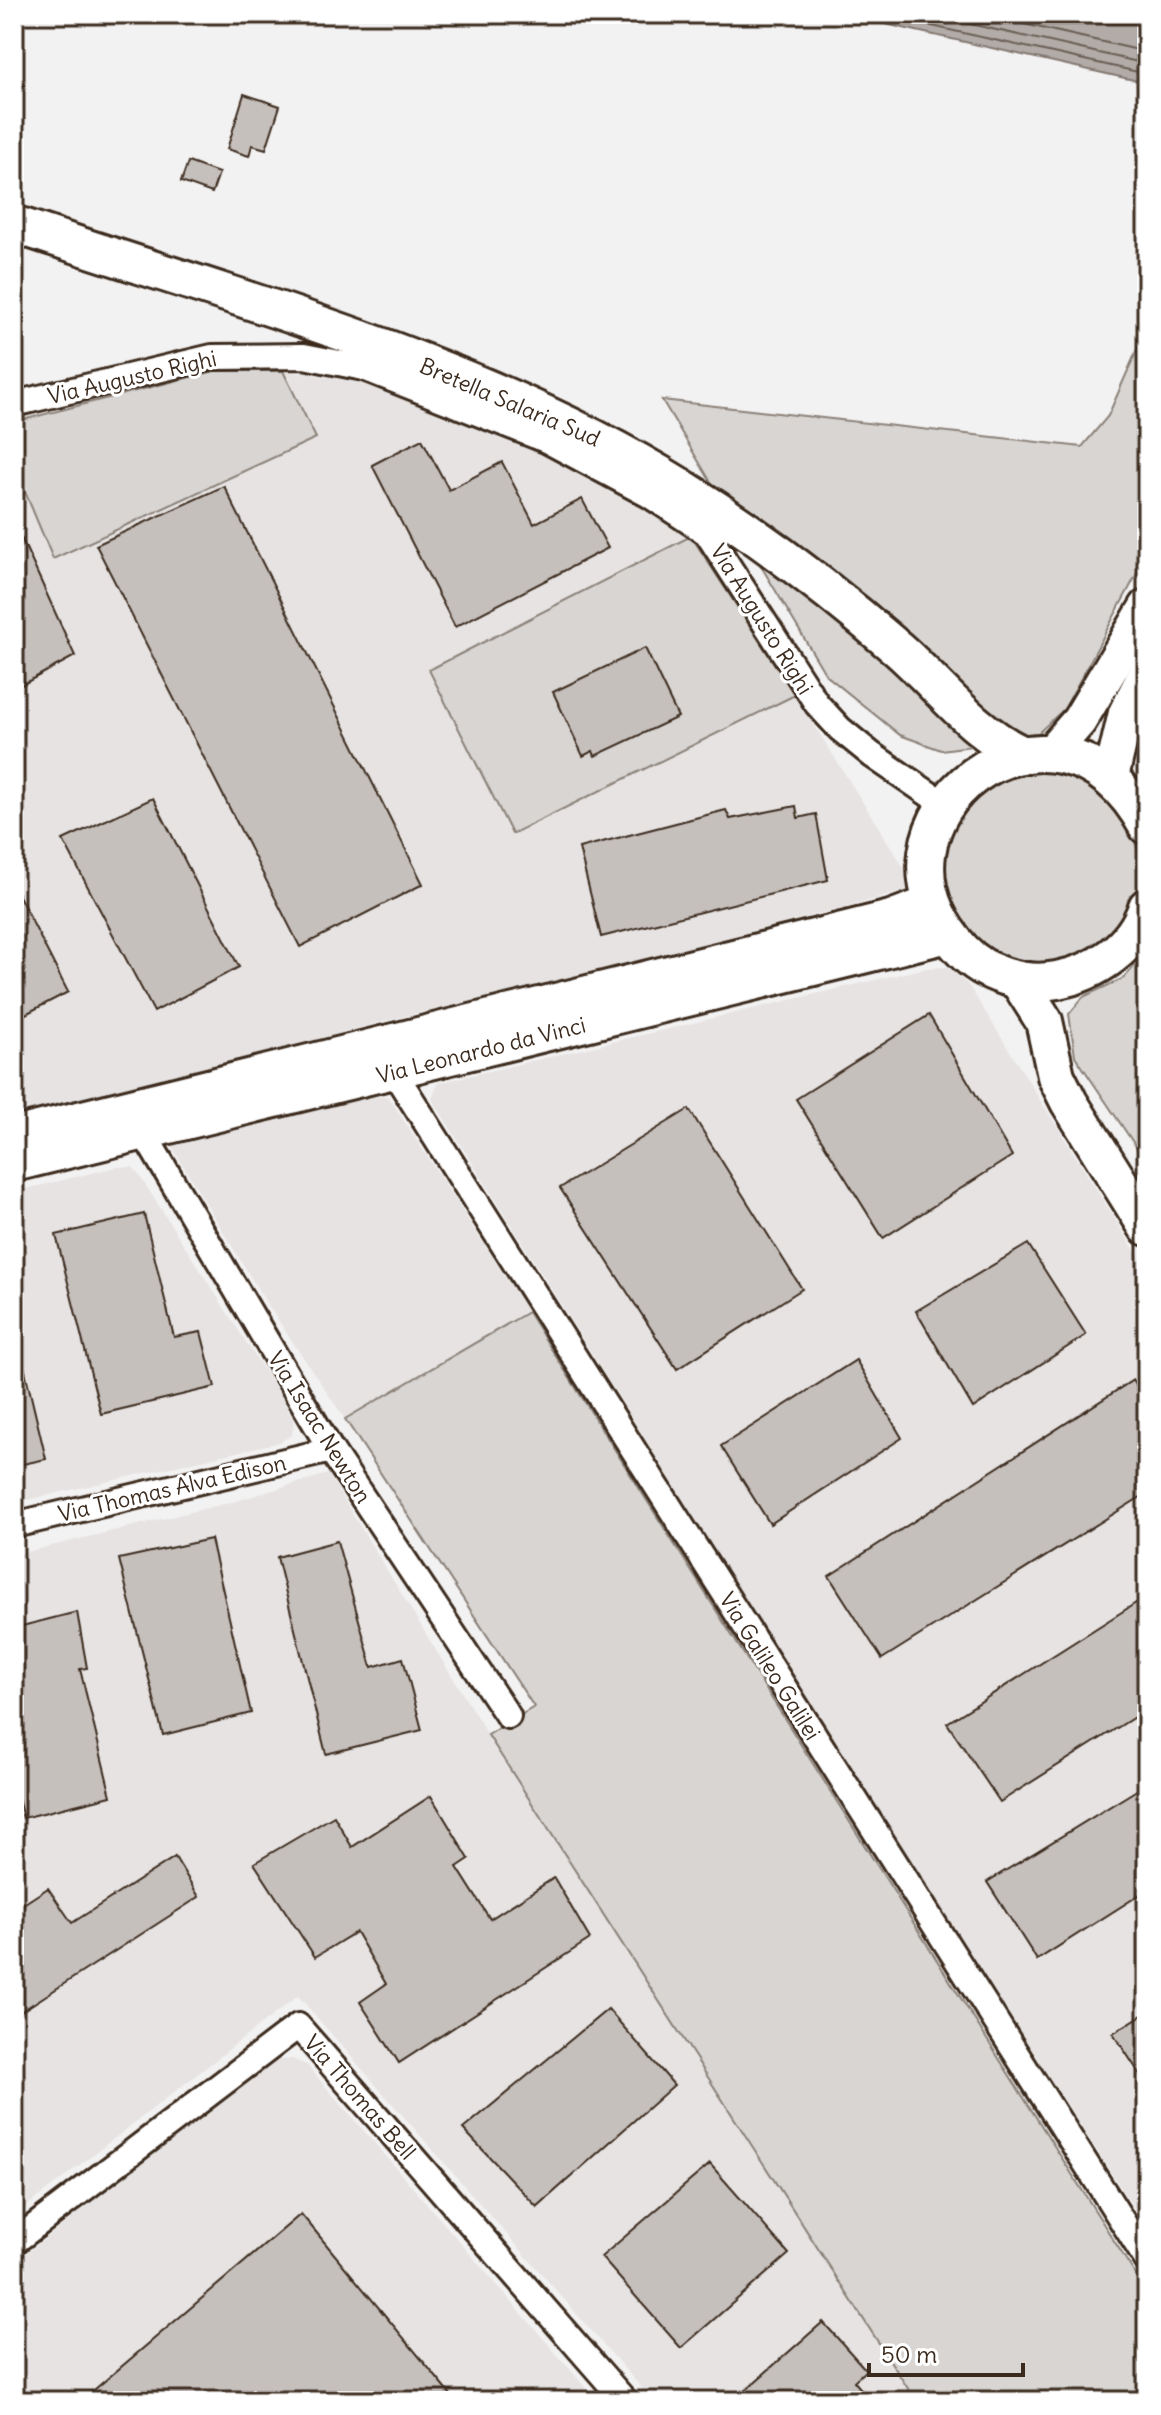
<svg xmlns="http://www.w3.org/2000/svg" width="1161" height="2415" font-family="Delius,sans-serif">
<rect width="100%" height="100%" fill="#f3f2f2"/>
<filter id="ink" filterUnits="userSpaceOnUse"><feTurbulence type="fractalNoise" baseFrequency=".0125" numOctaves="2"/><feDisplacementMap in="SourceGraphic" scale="16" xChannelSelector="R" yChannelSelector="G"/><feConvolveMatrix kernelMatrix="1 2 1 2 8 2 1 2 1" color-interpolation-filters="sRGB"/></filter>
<g filter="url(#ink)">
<!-- built -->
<g fill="#e6e3e2">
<polygon points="283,371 362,381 445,412 553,456 691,536 430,670 513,834 795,695 917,888 590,974 393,1019 139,1086 14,1114 14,465 53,559 315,438"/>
<polygon points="948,967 969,986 1147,1270 1147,2229 832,1737 432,1099 438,1083 926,968"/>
<polygon points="388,1096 528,1312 345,1419 267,1304 170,1144 352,1098"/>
<polygon points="116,1167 133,1167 141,1178 282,1398 294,1421 292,1435 280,1442 14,1503 14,1192"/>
<polygon points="328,1474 502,1758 916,2401 653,2401 298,1996 14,2216 14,1555 232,1502"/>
<polygon points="292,2059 307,2065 586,2388 572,2401 14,2401 14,2263 273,2061"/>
</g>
<!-- green -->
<g fill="#d8d5d2" stroke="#8a8078" stroke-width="2">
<polygon points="1147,327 1147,555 1065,708 1036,735 987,744 941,750 900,735 826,675 662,400 1082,447 1108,416"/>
<polygon points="214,371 283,371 316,438 53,559 14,465 14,422"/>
<polygon points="691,536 795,695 512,834 429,670"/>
<polygon points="1047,770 1078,777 1105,793 1127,820 1139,853 1139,888 1128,921 1106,948 1041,972 976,950 942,897 946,834 986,786 1015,773"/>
<polygon points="1147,952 1147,1163 1075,1056 1069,1014 1083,997 1124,978"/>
<polygon points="528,1312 1147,2293 1147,2401 916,2401 488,1735 534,1707 345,1419"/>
</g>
<!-- water -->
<polygon fill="#b2aba7" stroke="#827770" stroke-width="2" points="841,14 1147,14 1147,83"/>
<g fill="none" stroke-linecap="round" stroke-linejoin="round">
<!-- shore -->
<g stroke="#6b5e55" stroke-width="2">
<polyline points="878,14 1147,74"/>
<polyline points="926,14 1147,64"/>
<polyline points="980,14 1147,52"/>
</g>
</g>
<!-- building -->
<g fill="#c6c0bd" stroke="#3b2a1e" stroke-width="2">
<polygon points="244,94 280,106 266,149 252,145 249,156 227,149"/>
<polygon points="188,162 219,173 212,193 181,182"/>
<polygon points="422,439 449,490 502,462 534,524 582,499 608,548 455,627 372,465"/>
<polygon points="224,486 423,884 300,947 96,545"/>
<polygon points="14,522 75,656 14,689"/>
<polygon points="645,648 678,717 595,756 593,751 583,756 553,692"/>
<polygon points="153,798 239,967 154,1012 63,840"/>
<polygon points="796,806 798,818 816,814 828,880 601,937 579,848 726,810 730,819"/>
<polygon points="14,886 68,992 14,1020"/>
<polygon points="929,1015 1012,1156 883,1238 796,1099"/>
<polygon points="689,1109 802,1289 677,1369 560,1188"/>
<polygon points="144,1214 174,1337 201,1332 215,1387 101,1414 56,1235"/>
<polygon points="1028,1244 1086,1335 973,1408 916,1311"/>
<polygon points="20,1350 46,1459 14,1466 14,1351"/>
<polygon points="856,1360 902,1438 770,1524 721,1446"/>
<polygon points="1133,1380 1147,1403 1147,1493 882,1659 829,1576"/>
<polygon points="211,1539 251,1713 163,1735 119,1559"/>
<polygon points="337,1541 372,1667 403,1658 422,1730 326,1754 277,1557"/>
<polygon points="1147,1596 1147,1709 1000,1802 947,1723"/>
<polygon points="77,1612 87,1668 80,1669 111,1796 23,1818 14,1783 14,1628"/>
<polygon points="1140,1788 1147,1799 1147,1890 1037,1960 987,1882"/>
<polygon points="431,1796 469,1859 457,1867 490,1919 554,1878 590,1939 399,2063 360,2002 386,1984 356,1932 315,1957 254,1863 334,1816 352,1847"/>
<polygon points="175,1857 199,1897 14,2016 14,1910 48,1888 72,1923"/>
<polygon points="608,2009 674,2085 537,2207 463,2129"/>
<polygon points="1147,2012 1147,2085 1113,2033"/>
<polygon points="710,2164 789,2254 681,2348 601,2257"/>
<polygon points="301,2214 456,2401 81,2401"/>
<polygon points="823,2322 866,2370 854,2381 871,2401 733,2401"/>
</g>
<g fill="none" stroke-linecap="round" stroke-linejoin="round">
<!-- minor casing -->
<g stroke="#3b2a1e" stroke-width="30">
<g id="minor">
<polyline points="14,404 212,357 304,356 364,368 546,440 649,495 707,533 817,704 840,729 872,755 945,805"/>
<polyline points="394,1072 1147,2260"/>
<polyline points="143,1132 331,1450 508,1716"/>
<polyline points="14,1525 331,1450"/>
<polyline points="14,2242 298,2026 625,2401"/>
</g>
</g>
<!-- secondary casing -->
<g stroke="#3b2a1e" stroke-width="40">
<g id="secondary">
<polyline points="1051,753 1079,721 1147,607"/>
<polyline points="1111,777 1126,713 1147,672"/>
<polyline points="14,1135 891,918 931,903"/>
<polyline points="14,1164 948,935"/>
</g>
</g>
<!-- primary casing -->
<g stroke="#3b2a1e" stroke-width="42">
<g id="primary">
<path d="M 14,224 C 236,299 481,363 681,487 C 758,535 830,590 898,649 C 940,686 971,730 1021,754"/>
<path d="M 1147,826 C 1054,655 842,821 962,950 C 985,975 1024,986 1057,980 C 1096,973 1134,947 1147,907"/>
<polyline points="1018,980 1044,1021 1056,1076 1069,1102 1147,1227"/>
</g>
</g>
<!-- minor -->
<use href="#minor" stroke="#fff" stroke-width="24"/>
<!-- secondary -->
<use href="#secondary" stroke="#fff" stroke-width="34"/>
<!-- primary -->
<use href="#primary" stroke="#fff" stroke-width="36"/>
</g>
</g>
<g text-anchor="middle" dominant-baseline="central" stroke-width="6" stroke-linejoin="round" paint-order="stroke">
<!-- street labels -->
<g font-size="22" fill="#3b2a1e" stroke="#fff">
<text transform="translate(132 377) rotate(-13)">Via Augusto Righi</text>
<text transform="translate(510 402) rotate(23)">Bretella Salaria Sud</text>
<text transform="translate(762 619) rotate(58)">Via Augusto Righi</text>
<text transform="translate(481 1050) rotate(-14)">Via Leonardo da Vinci</text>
<text transform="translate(320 1427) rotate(58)">Via Isaac Newton</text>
<text transform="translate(172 1488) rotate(-13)">Via Thomas Alva Edison</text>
<text transform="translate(770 1666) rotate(58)">Via Galileo Galilei</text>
<text transform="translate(360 2097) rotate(49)">Via Thomas Bell</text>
</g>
</g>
<!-- margin -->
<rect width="1161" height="2415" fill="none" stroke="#fff" stroke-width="48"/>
<rect x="24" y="24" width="1113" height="2367" fill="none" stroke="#3b2a1e" stroke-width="3" filter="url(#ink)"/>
<!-- scale -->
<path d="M869 2363v12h154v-12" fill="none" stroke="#3b2a1e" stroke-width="4"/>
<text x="881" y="2363" font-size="24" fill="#3b2a1e" stroke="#ffffff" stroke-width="6" paint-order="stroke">50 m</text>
</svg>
